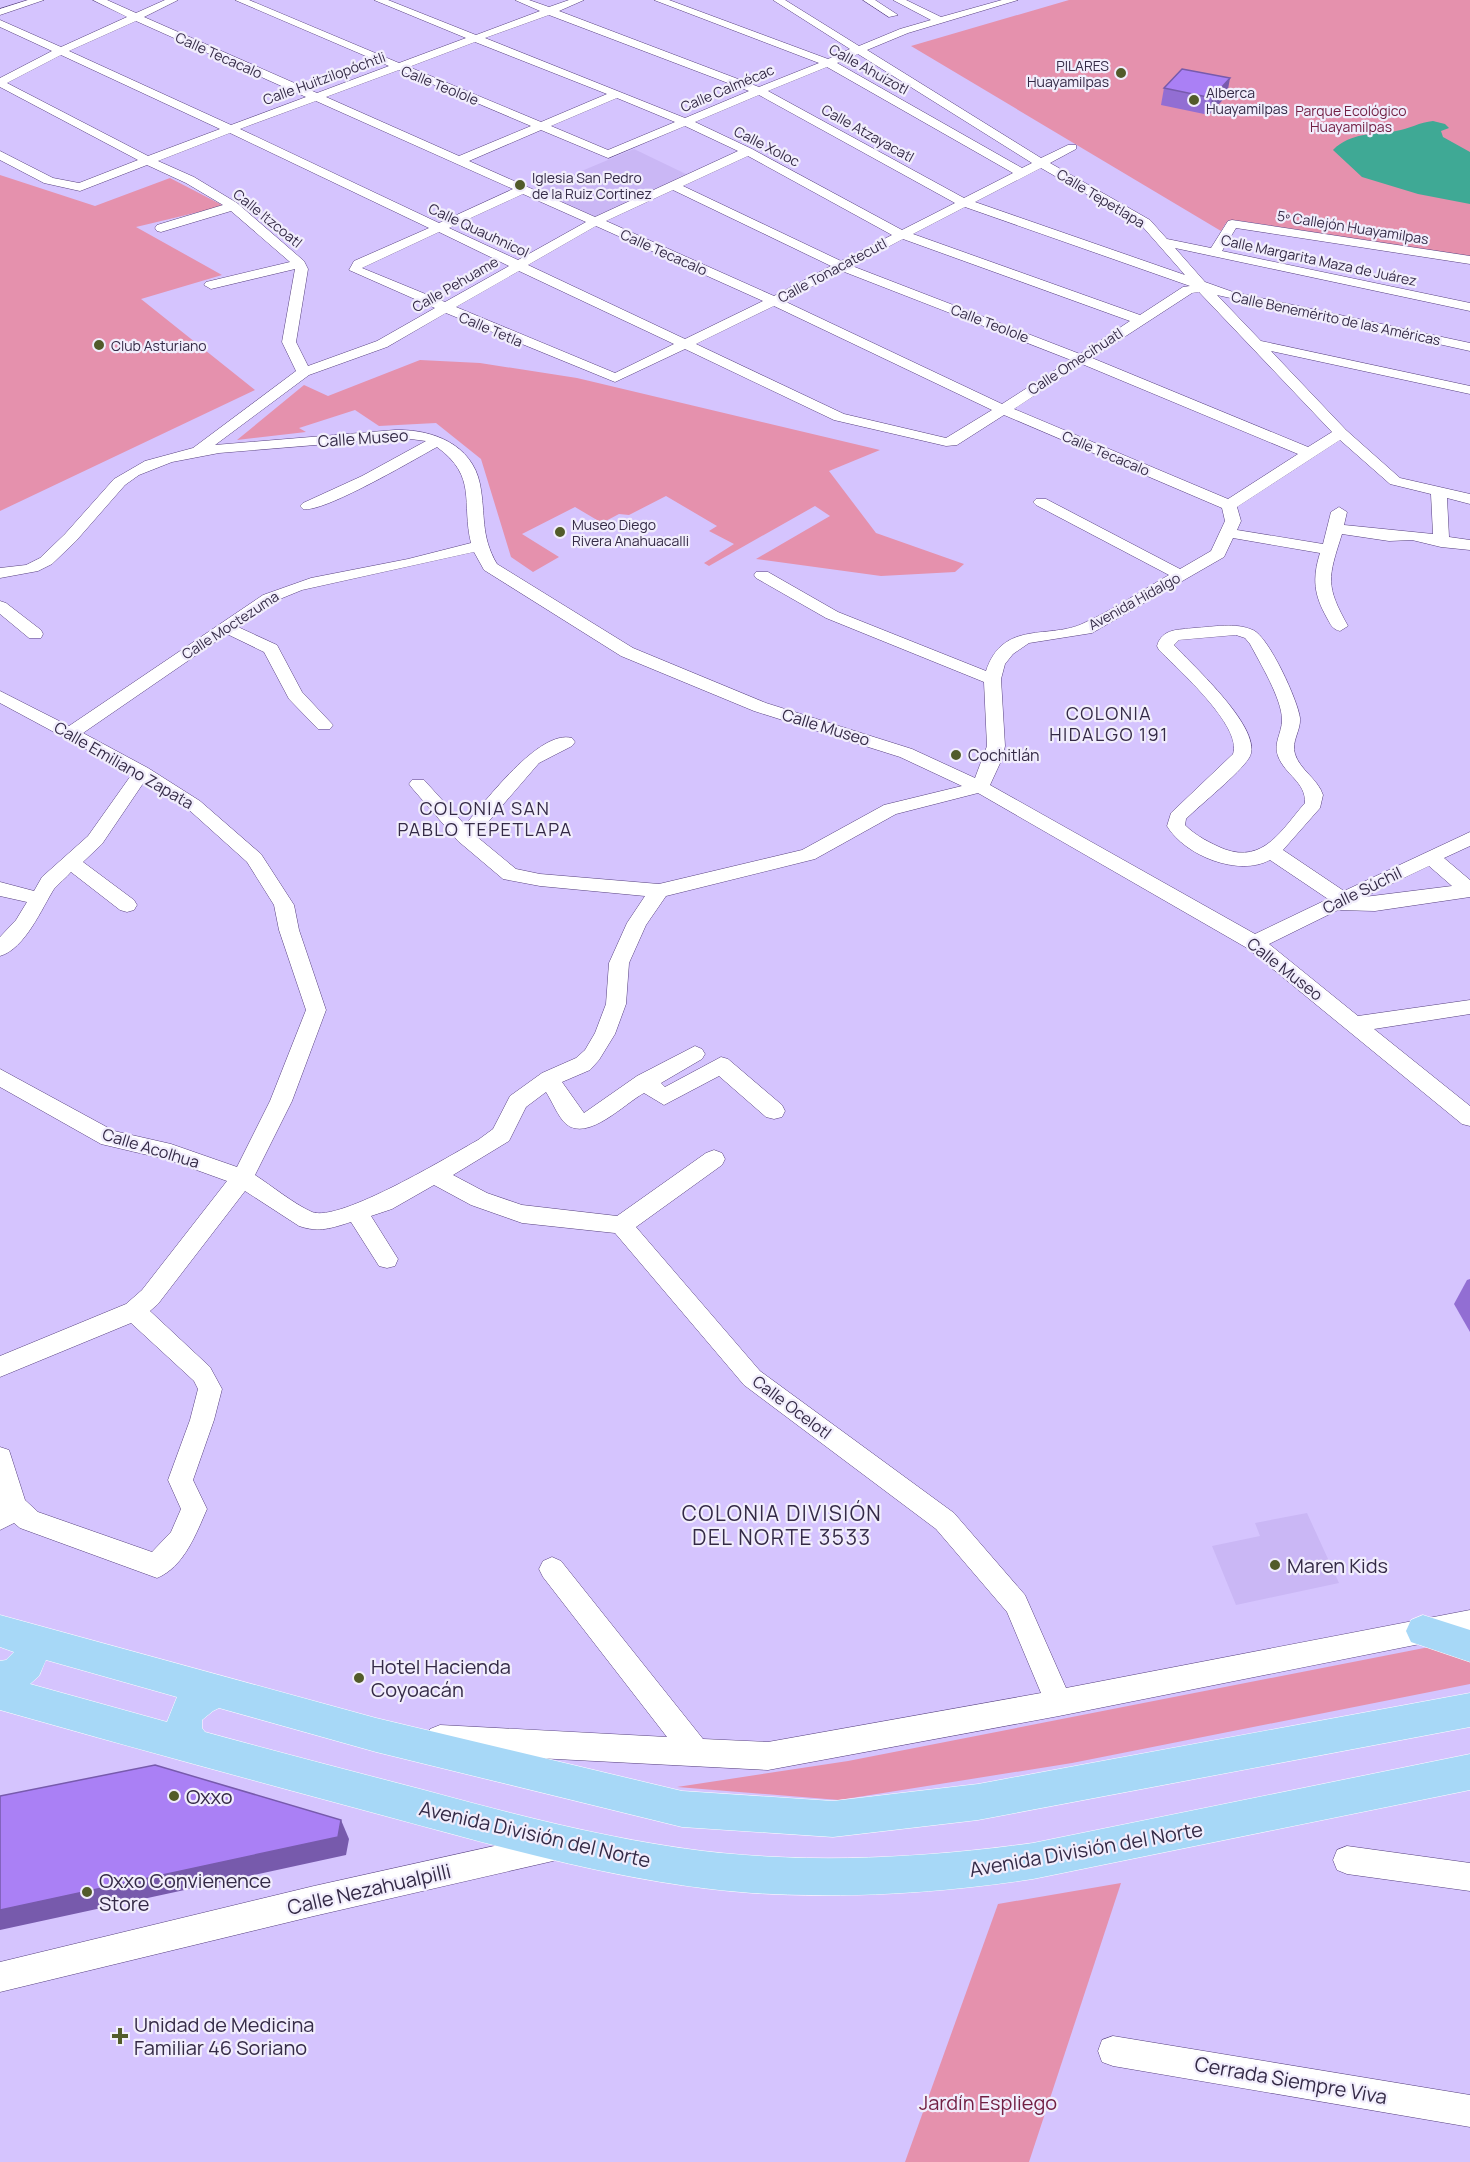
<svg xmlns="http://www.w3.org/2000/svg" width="1470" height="2162" font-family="Manrope,sans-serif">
<rect width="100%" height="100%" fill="#d5c4fe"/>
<!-- built -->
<g fill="#cab7f5">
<polygon points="634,149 690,176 593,218 534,191"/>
<polygon points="1307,1513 1339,1583 1236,1605 1212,1546 1260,1536 1255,1523"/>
</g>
<!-- green -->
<g fill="#e591ad">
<polygon points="1069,0 1470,0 1470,256 1234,220 1226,223 1221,231 911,46"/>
<polygon points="0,175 95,206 170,178 224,206 136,227 222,275 141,299 255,390 0,511"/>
<polygon points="420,360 480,363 577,378 880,450 829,471 876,533 964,564 955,572 881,576 756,559 830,516 815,506 709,566 704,563 734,544 709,531 717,526 666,496 629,515 619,514 602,523 575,507 522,534 559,557 533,572 511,557 481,459 436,423 379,426 355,410 299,428 306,432 237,440 304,385 328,396"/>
<polygon points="1470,1639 1470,1684 1072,1763 839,1800 677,1787 848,1761"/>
<polygon points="1121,1883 1029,2162 905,2162 998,1904"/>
</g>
<!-- water -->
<path fill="#3fa995" d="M 1433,121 L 1445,124 L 1449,128 L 1441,131 L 1443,137 L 1470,152 L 1470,204 L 1418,194 L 1362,177 L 1333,150 C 1351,132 1373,135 1396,131 C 1409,129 1420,122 1433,121 Z"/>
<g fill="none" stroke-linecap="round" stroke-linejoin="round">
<!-- minor casing -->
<g stroke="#57417f" stroke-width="1">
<g id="minor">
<polygon points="28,0 44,0 0,15 0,9"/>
<path d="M 93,0 L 107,0 L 136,13 L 165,0 L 178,0 L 144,17 L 317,93 L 389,66 L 235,0 L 249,0 L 399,63 L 466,38 L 374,0 L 388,0 L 476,35 L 540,11 L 515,0 L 529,0 L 549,7 L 569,0 L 584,0 L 559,11 L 759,87 L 819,63 L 654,0 L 669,0 L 828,59 L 850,49 L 773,0 L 785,0 L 859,46 L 900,29 L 931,20 L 893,0 L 906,0 L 941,17 L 1002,0 L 1018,0 L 908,33 L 867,50 L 1041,158 L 1068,145 L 1076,145 L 1076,149 L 1050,163 L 1150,220 L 1167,239 L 1211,248 L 1228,221 L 1232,220 L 1470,256 L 1470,264 L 1236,228 L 1222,251 L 1470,303 L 1470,311 L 1175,248 L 1205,282 L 1233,292 L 1470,343 L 1470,351 L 1217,295 L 1261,341 L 1470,386 L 1470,394 L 1271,351 L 1346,430 L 1400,478 L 1470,494 L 1470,504 L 1447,498 L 1449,537 L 1470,540 L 1470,550 L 1441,547 L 1412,540 L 1389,541 L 1342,534 C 1328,578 1325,585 1348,626 L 1340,631 C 1332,629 1331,625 1327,618 C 1314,595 1312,579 1320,553 L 1233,538 L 1224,557 L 1092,633 L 1029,643 L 1013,654 L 1005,664 L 1001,679 L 1005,746 L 1002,759 L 990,785 L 1255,934 L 1328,899 L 1270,860 C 1239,877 1185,856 1167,826 L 1171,813 L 1233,754 C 1243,727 1178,669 1159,650 L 1157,646 C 1162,628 1179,630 1194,628 C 1214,627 1235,622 1253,630 C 1269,637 1298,701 1300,718 C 1301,731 1291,741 1295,754 C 1300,770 1318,779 1323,795 L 1320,808 L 1283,850 L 1344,891 L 1470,832 L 1470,846 L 1444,858 L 1470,880 L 1470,897 L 1375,911 L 1338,910 L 1269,944 L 1358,1016 L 1470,1000 L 1470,1014 L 1374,1029 L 1470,1106 L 1470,1126 L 1462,1124 L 1247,948 L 978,793 L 896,814 L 815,859 L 666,896 L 646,925 L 629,963 L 626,1004 L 615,1034 L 599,1060 L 590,1070 L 562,1082 L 584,1113 L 637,1076 L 695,1046 L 702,1049 L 705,1054 L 702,1059 L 661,1083 L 665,1087 L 721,1057 L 728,1059 L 782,1105 L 785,1111 L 782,1117 L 774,1119 L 766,1117 L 719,1076 L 664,1105 L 644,1093 C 624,1104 588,1142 566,1124 C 558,1117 552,1101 546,1092 L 526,1107 L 509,1141 L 453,1175 L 487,1193 L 522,1205 L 617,1216 L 706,1153 L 714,1150 L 722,1153 L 725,1159 L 722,1165 L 636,1227 L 760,1371 L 954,1513 L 1025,1595 L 1066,1688 L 1470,1610 L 1470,1634 L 1059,1716 L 768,1770 L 440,1753 L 430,1749 L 426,1739 L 430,1729 L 440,1725 L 667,1737 L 543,1577 L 539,1569 L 543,1561 L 552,1557 L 561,1561 L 703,1739 L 768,1742 L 1041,1693 L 1007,1612 L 936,1529 L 744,1385 L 615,1233 L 522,1223 L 471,1205 L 434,1185 L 392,1209 L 371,1216 L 398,1259 L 395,1266 L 387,1268 L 379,1266 L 351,1222 C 332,1228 319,1233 299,1226 L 245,1191 L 158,1304 L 150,1311 L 210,1367 L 222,1389 L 214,1420 L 193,1480 L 207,1509 C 196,1534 184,1567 157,1578 L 20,1528 L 14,1523 L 0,1530 L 0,1447 L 9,1450 L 25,1500 L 38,1512 L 152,1552 L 171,1532 L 181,1509 L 168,1480 L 190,1420 L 198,1389 L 194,1381 L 131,1323 L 0,1377 L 0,1356 L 126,1304 L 142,1290 L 227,1181 L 169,1160 L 101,1144 L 0,1087 L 0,1069 L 114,1131 L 171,1144 L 237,1167 L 270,1101 L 306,1010 L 279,930 L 274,905 L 247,862 L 188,809 L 144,782 L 102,844 L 83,862 L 134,900 L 137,905 L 134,910 L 127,912 L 120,910 L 71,872 C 66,878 59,883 54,889 C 42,908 25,949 0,956 L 0,937 L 16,920 L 27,902 L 0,896 L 0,882 L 34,891 L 42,877 L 88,836 L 132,774 L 0,703 L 0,691 L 69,726 L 263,595 L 311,578 L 408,559 L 471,543 C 461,502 478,477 437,447 C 415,459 322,514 303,509 L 300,506 L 303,503 L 362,476 L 426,441 L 403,438 L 364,441 L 219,453 L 172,462 L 139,475 L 125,485 L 76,541 L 52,564 L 38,571 L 0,578 L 0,568 L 26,565 L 40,558 L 65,534 L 114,479 L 145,461 L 193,448 L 296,371 L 282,342 L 295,269 L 211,289 L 204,285 L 206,282 L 290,262 L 231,211 L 161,232 L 157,231 L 155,228 L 157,225 L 223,205 L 186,183 L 147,165 L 80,191 L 44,183 L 0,160 L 0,151 L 53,178 L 79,183 L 138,160 L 0,87 L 0,78 L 52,51 L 0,27 L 0,20 L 61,47 L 127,17 ZM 549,15 L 749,91 L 685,118 L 485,38 ZM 136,21 L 306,97 L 231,125 L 69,51 ZM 475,42 L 607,94 L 541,122 L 409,67 ZM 858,54 L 1032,163 L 1022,168 L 837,63 ZM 61,55 L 220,129 L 148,156 L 7,83 ZM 827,67 L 1013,173 L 964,198 L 768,91 ZM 399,70 L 531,126 L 459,156 L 326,97 ZM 759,95 L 955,203 L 902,230 L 752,149 L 695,122 ZM 617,98 L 675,122 L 608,150 L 551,126 ZM 316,101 L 513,189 L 439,223 L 240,129 ZM 685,126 L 738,151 L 595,217 L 469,161 L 541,130 L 608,158 ZM 230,133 L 429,228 L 354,261 L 349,270 L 435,308 L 377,341 L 308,366 L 296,342 L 308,269 L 304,261 L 237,203 L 194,177 L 158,161 ZM 748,156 L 892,235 L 841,261 L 683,186 ZM 1041,168 L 1142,226 L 1185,275 L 975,202 ZM 673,190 L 831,266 L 774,296 L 606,221 ZM 523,194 L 586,222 L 518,260 L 449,228 ZM 965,207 L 1190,286 L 1183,287 L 1140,315 L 913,234 ZM 596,226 L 763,301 L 685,339 L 528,265 ZM 439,232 L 509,266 L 445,302 L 362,268 ZM 903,239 L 1130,321 L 1080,354 L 852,266 ZM 519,271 L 674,344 L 615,373 L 456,307 ZM 842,271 L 1071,360 L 1002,404 L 784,301 ZM 1199,292 L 1332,432 L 1308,447 L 1092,358 L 1192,293 ZM 774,306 L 992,410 L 946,438 L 844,414 L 696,344 ZM 446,313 L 615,382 L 685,349 L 834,420 L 946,446 L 957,445 L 1004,415 L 1222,508 L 1225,521 L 1211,551 L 1180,569 L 1046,499 L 1036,499 L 1033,502 L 1036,505 L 1169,575 C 1141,591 1113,610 1084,623 C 1050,640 1003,619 986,671 L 838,612 L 768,572 L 756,572 L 754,575 L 756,578 L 826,618 L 984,682 L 987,746 L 975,778 L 912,749 L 766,703 L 633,648 L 497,564 C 480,535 486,515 480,484 C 472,444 432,429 395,430 L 215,445 L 309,375 L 387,347 ZM 1082,364 L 1298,454 L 1228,499 L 1014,409 ZM 1340,440 L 1390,484 L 1431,494 L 1433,534 L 1344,525 L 1347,512 L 1339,507 L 1331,512 L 1323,544 L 1237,530 L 1241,521 L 1237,507 ZM 474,552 L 484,570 L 621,656 L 754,711 L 900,757 L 962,786 L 884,805 L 802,850 L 659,884 L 540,874 L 516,869 L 476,836 L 539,763 L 572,746 L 575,742 L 572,738 C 539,729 485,802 465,825 L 424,780 L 412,780 L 409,784 L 412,788 L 458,841 L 503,879 L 540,886 L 645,896 L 627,923 L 609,963 L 606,1004 L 595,1033 L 585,1050 L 576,1058 L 542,1073 L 510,1096 L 493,1129 L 478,1140 C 451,1155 339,1223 312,1212 C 294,1204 272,1186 255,1175 L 292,1101 L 326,1010 L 299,930 L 294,905 L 261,854 L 200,801 L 148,768 L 83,733 L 227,634 L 264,652 L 289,699 L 318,729 L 330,729 L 333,725 L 302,692 L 277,645 L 238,627 L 275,601 L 302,590 ZM 1236,635 L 1245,638 L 1250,644 C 1260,663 1282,699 1282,720 C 1282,733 1273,743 1278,756 C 1285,775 1306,782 1305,803 C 1282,829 1264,864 1224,849 C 1210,843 1196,836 1185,825 L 1186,819 C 1201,804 1239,774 1249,758 C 1266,731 1192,665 1174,645 L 1179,640 ZM 1429,866 L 1452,886 L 1364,897 Z"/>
<polygon points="863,0 875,0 898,15 889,17"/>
<polygon points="0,601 6,603 41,630 43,634 41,638 29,638 0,614"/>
<polygon points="553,1833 563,1837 567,1847 563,1857 553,1861 314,1916 0,1992 0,1962 314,1886"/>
<polygon points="1347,1846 1470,1863 1470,1891 1347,1874 1337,1870 1333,1860 1337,1850"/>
<polygon points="1113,2036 1470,2095 1470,2127 1113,2066 1102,2062 1098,2051 1102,2040"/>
</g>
</g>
<!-- major casing -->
<g stroke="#fff" stroke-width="1">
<g id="major">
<path d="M 0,1615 L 376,1718 L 682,1791 L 833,1801 L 978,1784 L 1470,1693 L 1470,1727 L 978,1820 L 833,1837 L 682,1827 L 376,1752 L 219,1708 L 213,1711 L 202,1720 L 202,1728 L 205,1732 C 278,1752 351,1771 424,1790 C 516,1815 608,1839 703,1851 C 813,1864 924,1858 1033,1843 L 1470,1754 L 1470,1790 L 1033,1879 C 940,1893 847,1899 752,1893 C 628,1884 508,1849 389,1817 C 259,1782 130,1747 0,1710 L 0,1661 L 6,1660 L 14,1652 L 0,1647 ZM 46,1660 L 177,1697 L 167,1722 L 30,1684 L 39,1676 Z"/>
<polygon points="1423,1615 1470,1630 1470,1662 1411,1642 1406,1631 1411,1620"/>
</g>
</g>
<!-- minor -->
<use href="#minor" fill="#fff" fill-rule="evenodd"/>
<!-- major -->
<use href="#major" fill="#a7d8f7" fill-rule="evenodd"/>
</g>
<!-- wall -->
<g fill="#926ed3">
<polygon points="1164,88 1227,95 1209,115 1161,105"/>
<polygon points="1470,1279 1470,1332 1454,1304 1467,1280"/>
</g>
<!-- shaded-wall -->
<g fill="#775aac">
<polygon points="1230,78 1227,95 1209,115 1212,98"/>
<polygon points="341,1820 349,1839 346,1855 0,1930 0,1910"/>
</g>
<!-- building -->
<g fill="#aa80f5" stroke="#775aac" stroke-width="1.5">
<polygon points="1182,69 1230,78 1212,98 1164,88"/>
<polygon points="155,1765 341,1820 338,1837 0,1910 0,1796"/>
</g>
<!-- markers -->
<g fill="#525b2a" stroke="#f1edfc" stroke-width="2">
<circle cx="1121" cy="73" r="6"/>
<circle cx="1194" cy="100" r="6"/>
<circle cx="520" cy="185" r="6"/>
<circle cx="99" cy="345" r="6"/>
<circle cx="560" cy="532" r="6"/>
<circle cx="956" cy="755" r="6"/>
<circle cx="1275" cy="1565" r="6"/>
<circle cx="359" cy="1678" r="6"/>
<circle cx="174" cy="1796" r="6"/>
<circle cx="87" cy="1892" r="6"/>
<path d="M117 2027h6v6h6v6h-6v6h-6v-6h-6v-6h6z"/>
</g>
<g text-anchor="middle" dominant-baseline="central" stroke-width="4.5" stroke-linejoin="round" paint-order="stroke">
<!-- far-street labels -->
<g font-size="14" fill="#342a46" stroke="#f1edfc">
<text transform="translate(219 55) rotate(24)">Calle Tecacalo</text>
<text transform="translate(869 69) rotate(29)">Calle Ahuízotl</text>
<text transform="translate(324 78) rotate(-20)">Calle Huitzilopóchtli</text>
<text transform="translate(440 85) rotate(22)">Calle Teolole</text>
<text transform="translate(727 88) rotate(-23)">Calle Calmécac</text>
<text transform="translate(868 133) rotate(29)">Calle Atzayacatl</text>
<text transform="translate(767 146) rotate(27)">Calle Xoloc</text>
<text transform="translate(1101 198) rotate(31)">Calle Tepetlapa</text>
<text transform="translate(268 218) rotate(39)">Calle Itzcoatl</text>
<text transform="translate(1353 227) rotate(9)">5º Callejón Huayamilpas</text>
<text transform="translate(479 230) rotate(25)">Calle Quauhnicol</text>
<text transform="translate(664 252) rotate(24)">Calle Tecacalo</text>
<text transform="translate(1319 260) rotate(12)">Calle Margarita Maza de Juárez</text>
<text transform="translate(832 270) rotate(-28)">Calle Tonacatecutl</text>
<text transform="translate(455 284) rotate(-30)">Calle Pehuame</text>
<text transform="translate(1336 318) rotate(12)">Calle Benemérito de las Américas</text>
<text transform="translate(990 323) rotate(21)">Calle Teolole</text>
<text transform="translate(491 329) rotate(23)">Calle Tetla</text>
<text transform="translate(1075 361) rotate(-33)">Calle Omecihuatl</text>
<text transform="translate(1106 453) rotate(23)">Calle Tecacalo</text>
<text transform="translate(1134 601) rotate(-29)">Avenida Hidalgo</text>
<text transform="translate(230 625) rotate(-33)">Calle Moctezuma</text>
</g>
<!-- far-poi labels -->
<g font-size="14" fill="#342a46" stroke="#f1edfc" text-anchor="start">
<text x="1109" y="65" text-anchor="end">PILARES<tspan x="1109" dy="16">Huayamilpas</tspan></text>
<text x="1206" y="92">Alberca<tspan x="1206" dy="16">Huayamilpas</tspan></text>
<text x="532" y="177">Iglesia San Pedro<tspan x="532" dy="16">de la Ruiz Cortinez</tspan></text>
<text x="111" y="345">Club Asturiano</text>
<text x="572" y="524">Museo Diego<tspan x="572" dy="16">Rivera Anahuacalli</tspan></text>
</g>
<!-- far-park labels -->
<g font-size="14" fill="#711e42" stroke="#f1edfc">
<text x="1351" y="110">Parque Ecológico<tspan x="1351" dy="16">Huayamilpas</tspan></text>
</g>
<!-- street labels -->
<g font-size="16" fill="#342a46" stroke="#f1edfc">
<text transform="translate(363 438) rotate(-4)">Calle Museo</text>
<text transform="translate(826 727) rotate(17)">Calle Museo</text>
<text transform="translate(124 765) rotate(30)">Calle Emiliano Zapata</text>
<text transform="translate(1362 890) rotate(-26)">Calle Súchil</text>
<text transform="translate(1285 969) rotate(38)">Calle Museo</text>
<text transform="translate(151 1148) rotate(17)">Calle Acolhua</text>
<text transform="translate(792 1407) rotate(37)">Calle Ocelotl</text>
</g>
<!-- poi labels -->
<g font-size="16" fill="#342a46" stroke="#f1edfc" text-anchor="start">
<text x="968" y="755">Cochitlán</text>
</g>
<!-- neighbourhood labels -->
<g font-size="18" letter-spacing="1.5" fill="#342a46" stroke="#f1edfc">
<text x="1109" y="713">COLONIA<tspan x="1109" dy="21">HIDALGO 191</tspan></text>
<text x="485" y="808">COLONIA SAN<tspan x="485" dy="21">PABLO TEPETLAPA</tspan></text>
</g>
<!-- near-poi labels -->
<g font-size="20" fill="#342a46" stroke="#f1edfc" text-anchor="start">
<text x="1287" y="1565">Maren Kids</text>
<text x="371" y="1666">Hotel Hacienda<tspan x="371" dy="23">Coyoacán</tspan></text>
<text x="186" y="1796">Oxxo</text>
<text x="99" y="1880">Oxxo Convienence<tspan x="99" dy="23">Store</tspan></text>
<text x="134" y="2024">Unidad de Medicina<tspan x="134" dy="23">Familiar 46 Soriano</tspan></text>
</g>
<!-- near-street labels -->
<g font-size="20" fill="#342a46" stroke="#f1edfc">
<text transform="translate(535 1834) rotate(13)">Avenida División del Norte</text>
<text transform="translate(1086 1849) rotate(-10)">Avenida División del Norte</text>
<text transform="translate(369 1889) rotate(-13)">Calle Nezahualpilli</text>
<text transform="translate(1291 2080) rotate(10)">Cerrada Siempre Viva</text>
</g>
<!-- near-park labels -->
<g font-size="20" fill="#711e42" stroke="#f1edfc">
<text x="988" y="2102">Jardín Espliego</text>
</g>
<!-- near-neighbourhood labels -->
<g font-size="21" letter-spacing="1.5" fill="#342a46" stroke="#f1edfc">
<text x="782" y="1513">COLONIA DIVISIÓN<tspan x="782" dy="24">DEL NORTE 3533</tspan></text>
</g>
</g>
</svg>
